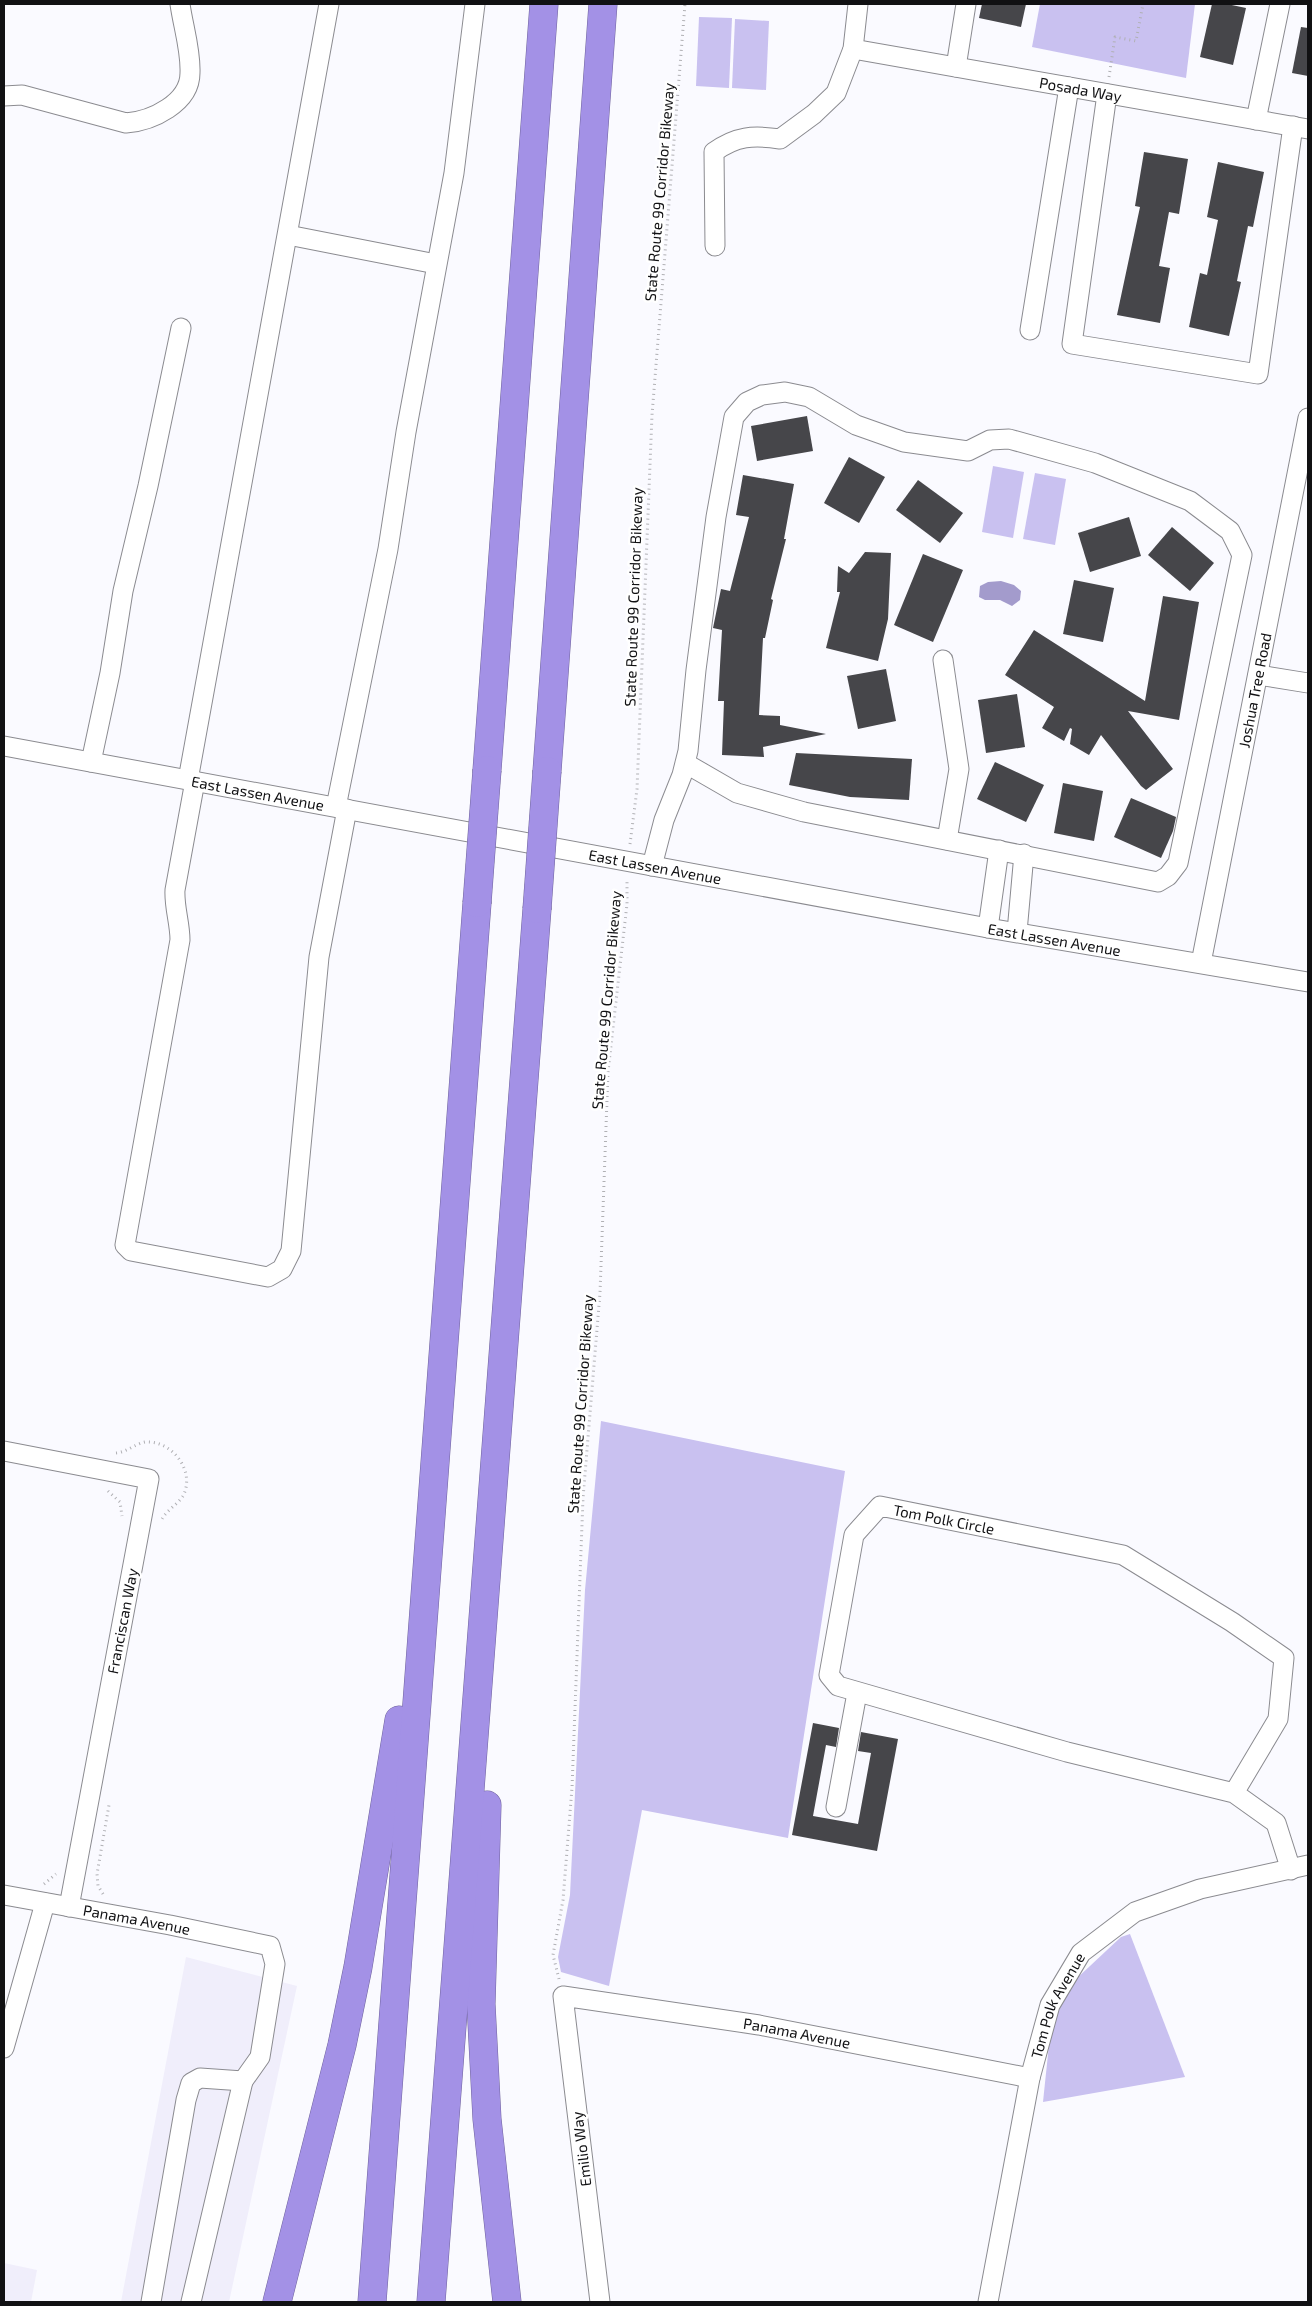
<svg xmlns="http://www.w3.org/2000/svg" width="1312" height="2306" font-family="'Exo 2',sans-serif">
<rect width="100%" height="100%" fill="#fafaff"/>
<!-- built -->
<g fill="#f0eefb">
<polygon points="186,1957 297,1986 229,2302 121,2302"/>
<polygon points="4,2263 37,2270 31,2302 4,2302"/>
</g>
<!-- green -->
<g fill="#c9c1f0">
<polygon points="1040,4 1195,4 1186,78 1032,47"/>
<polygon points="699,17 732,18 729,88 696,86"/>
<polygon points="735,19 769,21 766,90 732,88"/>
<polygon points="993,466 1024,472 1013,538 982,532"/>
<polygon points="1035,473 1066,479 1055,545 1023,539"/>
<polygon points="601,1421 845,1471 788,1838 642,1810 609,1986 561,1972 558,1957 570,1895 585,1590"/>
<polygon points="1130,1934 1185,2077 1043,2102 1052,2016 1075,1980 1121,1937"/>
</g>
<!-- water -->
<polygon fill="#a39bcc" points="1001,581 1014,585 1021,591 1020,600 1012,606 1000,600 985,600 979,597 980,586 988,582"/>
<!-- building -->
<g fill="#46464a">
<polygon points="982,4 1026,4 1021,27 979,18"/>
<polygon points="1212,4 1227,4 1246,8 1233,65 1200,57"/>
<polygon points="1301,27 1308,28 1308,76 1292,73"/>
<polygon points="1144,152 1188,159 1179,214 1169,212 1159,266 1170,268 1160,323 1117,315 1140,207 1135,206"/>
<polygon points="1218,162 1264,172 1253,227 1248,226 1237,281 1241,282 1229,336 1189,327 1200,273 1207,275 1218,220 1207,217"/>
<polygon points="807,416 813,451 757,461 751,426"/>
<polygon points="849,457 885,477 859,523 824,503"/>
<polygon points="743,475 794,484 784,539 786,539 771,599 773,600 765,638 763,638 759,715 780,716 780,725 826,734 763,747 764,757 722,755 724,701 718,701 722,630 713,628 721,589 730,591 749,517 736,515"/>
<polygon points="918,480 963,513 940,543 896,510"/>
<polygon points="1129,517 1141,556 1090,572 1078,533"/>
<polygon points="1172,527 1214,563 1190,591 1148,555"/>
<polygon points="865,552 891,553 888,619 878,661 826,648 840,592 837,592 838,566 849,573"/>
<polygon points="923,554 963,570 933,642 894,625"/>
<polygon points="1074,580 1114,588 1103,642 1063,634"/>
<polygon points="1163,596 1199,602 1179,720 1128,711 1173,769 1146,790 1141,786 1101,735 1089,755 1070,744 1072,729 1070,728 1064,741 1042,728 1054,707 1005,675 1034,630 1145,701"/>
<polygon points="886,669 896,721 858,729 847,676"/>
<polygon points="1017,694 1025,747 986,753 978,700"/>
<polygon points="796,753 912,759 909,800 850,797 789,785"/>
<polygon points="995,762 1044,785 1026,822 977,799"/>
<polygon points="1063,783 1103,791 1094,841 1054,833"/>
<polygon points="1131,798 1176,817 1173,831 1161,858 1114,837"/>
<polygon points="813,1723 839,1728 836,1747 826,1745 813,1816 858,1824 871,1753 858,1751 861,1732 898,1739 877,1851 792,1835"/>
</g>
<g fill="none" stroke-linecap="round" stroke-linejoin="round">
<!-- minor casing -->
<g stroke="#8b8b90" stroke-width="21">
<g id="minor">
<path id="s1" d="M 853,49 L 1308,129"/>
<polyline points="956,67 966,4"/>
<polyline points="1107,94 1072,344 1258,374 1293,126"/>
<path d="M 4,96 L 22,95 L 126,123 C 152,121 190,103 190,73 C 191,50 183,26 180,4"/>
<polyline points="1256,120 1280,4"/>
<polyline points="288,235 436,264"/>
<path d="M 715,246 L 714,152 C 736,136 753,135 780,139 L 814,114 L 836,93 L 853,49 L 858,4"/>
<polyline points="1030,330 1069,87"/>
<polyline points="943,660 959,769 947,840"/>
<polyline points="1258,675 1308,683"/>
<path id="s2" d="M 4,746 L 988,928 L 1308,982"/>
<polyline points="91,762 110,673 123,591 148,486 181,328"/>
<polyline points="188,780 329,4"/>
<path d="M 195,781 L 175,890 C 174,907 180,923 180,940 L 125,1245 L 131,1251 L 268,1277 L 282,1269 L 291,1251 L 319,957 L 347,809"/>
<polyline points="336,807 388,549 406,432 454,173 475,4"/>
<polyline points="652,866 664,820 682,775 688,751 696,670 716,517 734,417 747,402 762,395 785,392 809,397 856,425 904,442 968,451 990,440 1009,439 1095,463 1190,501 1230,531 1242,555 1178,863 1168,876 1158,882 804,812 737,793 685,763"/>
<polyline points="988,928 999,850"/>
<polyline points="1017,932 1024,854"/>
<path id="s3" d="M 1201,963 L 1308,418"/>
<polyline points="4,1451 149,1479 69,1907"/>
<polyline points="1234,1793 1278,1719 1284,1658 1232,1622 1123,1555 880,1506 854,1535 829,1675 838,1686 1067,1752 1234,1793 1276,1823 1291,1870"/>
<polyline points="836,1807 857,1693"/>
<path id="s4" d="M 4,1895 L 170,1925 L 270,1946 L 275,1964 L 260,2057 L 243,2081 L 200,2078 L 191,2083 L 186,2100 L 151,2302"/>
<polyline points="4,2048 45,1903"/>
<polyline points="191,2302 243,2081"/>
<path id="s5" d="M 600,2302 L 563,1996 L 759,2025 L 1030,2078"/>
<path id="s6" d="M 988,2302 L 1030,2078 L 1050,2005 L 1081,1953 L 1135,1912 L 1200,1889 L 1308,1865"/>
</g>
</g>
<!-- highway casing -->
<g stroke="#70649c" stroke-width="29">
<g id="highway">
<polyline points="487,770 544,4"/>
<polyline points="547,771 603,4"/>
<polyline points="487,1805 481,2004 487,2119 507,2302"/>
<polyline points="277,2302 342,2045 358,1967 399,1720"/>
<polyline points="372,2302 477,903"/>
<polyline points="431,2302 537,909"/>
</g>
</g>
<!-- path -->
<g stroke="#b0b0b4" stroke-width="3" stroke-dasharray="1 4" stroke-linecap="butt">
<polyline points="1109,77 1115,37 1136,41 1143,4"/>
<polyline points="630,844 637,789 652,415 685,4"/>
<path d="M 116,1453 C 127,1452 135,1444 145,1442 C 172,1440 196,1471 183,1496 C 177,1505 167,1510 162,1519"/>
<polyline points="108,1491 120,1502 122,1516"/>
<polyline points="44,1884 56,1874"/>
<polyline points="103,1894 98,1886 97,1874 109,1805"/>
<polyline points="559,1979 553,1955 563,1900 572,1788 583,1498 600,1293 608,1072 627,904 627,880"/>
</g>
<!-- minor -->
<use href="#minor" stroke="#fff" stroke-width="19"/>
<!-- highway -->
<use href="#highway" stroke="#a391e6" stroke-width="28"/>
<!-- highway-bridge casing -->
<g stroke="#70649c" stroke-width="29" stroke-linecap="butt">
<g id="highway-bridge">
<polyline points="477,903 487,770"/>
<polyline points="537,909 547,771"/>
</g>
</g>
<!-- highway-bridge -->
<use href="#highway-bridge" stroke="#a391e6" stroke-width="28"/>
</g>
<g text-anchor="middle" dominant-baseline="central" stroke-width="5" stroke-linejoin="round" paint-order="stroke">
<!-- street labels -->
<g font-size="15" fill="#111113" stroke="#fff">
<text stroke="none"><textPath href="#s1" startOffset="231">Posada Way</textPath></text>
<text transform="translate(659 192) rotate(-85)">State Route 99 Corridor Bikeway</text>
<text transform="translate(633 597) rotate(-88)">State Route 99 Corridor Bikeway</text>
<text stroke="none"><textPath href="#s3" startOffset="278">Joshua Tree Road</textPath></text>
<text stroke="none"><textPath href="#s2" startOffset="258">East Lassen Avenue</textPath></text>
<text stroke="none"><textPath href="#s2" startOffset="662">East Lassen Avenue</textPath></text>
<text stroke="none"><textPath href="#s2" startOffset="1068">East Lassen Avenue</textPath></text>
<text transform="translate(606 1000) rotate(-85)">State Route 99 Corridor Bikeway</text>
<text transform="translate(580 1404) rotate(-86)">State Route 99 Corridor Bikeway</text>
<text transform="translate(944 1519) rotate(11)">Tom Polk Circle</text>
<text transform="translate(122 1621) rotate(-79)">Franciscan Way</text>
<text stroke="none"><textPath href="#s4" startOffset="135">Panama Avenue</textPath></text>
<text stroke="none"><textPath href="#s6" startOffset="306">Tom Polk Avenue</textPath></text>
<text stroke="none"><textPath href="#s5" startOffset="545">Panama Avenue</textPath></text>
<text transform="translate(581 2149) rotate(-97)">Emilio Way</text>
</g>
</g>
<!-- border -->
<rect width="1312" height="2306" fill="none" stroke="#111113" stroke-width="10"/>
</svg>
